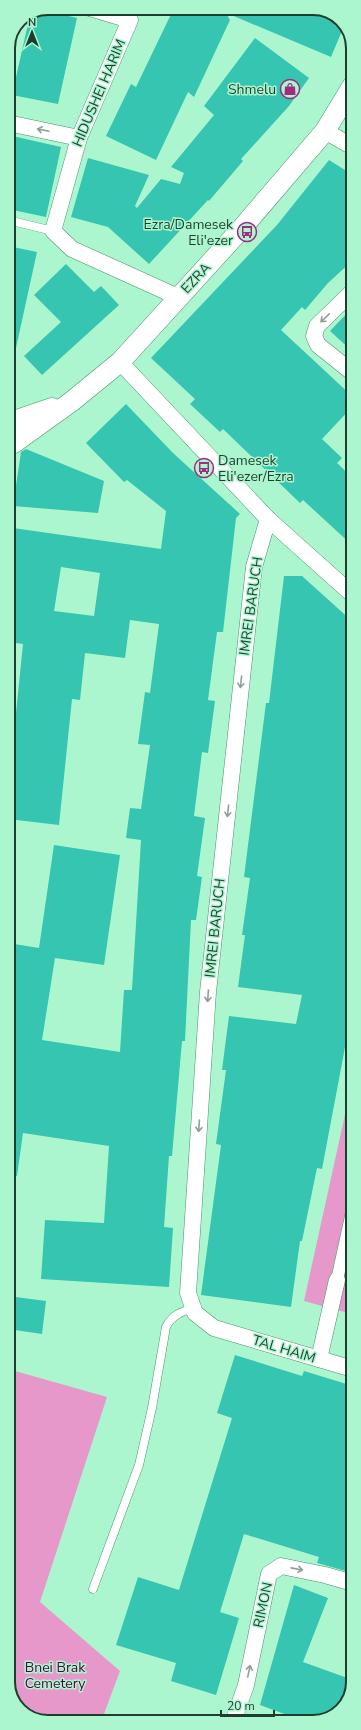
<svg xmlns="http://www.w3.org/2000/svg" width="361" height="1730" font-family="'Nunito Sans',sans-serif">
<rect width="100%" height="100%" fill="#acf6cf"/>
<!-- green -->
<g fill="#e698ca">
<polygon points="353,1078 353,1308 352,1314 304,1301"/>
<polygon points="8,1369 107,1397 40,1602 120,1671 101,1722 43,1722 20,1710 8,1687"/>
</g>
<!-- building -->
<g fill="#35c5b1" fill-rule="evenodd">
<polygon points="174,8 303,8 344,26 331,57 229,14 228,17 230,20 194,97 188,92 156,160 106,136 131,84 136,87"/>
<polygon points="43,10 77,18 58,104 12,95 30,15"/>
<polygon points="255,38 309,78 289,106 241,159 243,161 209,201 208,200 149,264 108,227 71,217 88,158 149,175 135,206 137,208 161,179 180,184 184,173 171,167 214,115 204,106"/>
<polygon points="8,135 61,147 46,217 8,209"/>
<polygon points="329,160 353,175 353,260 328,283 305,310 302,307 281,330 353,397 353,406 322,439 342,458 337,463 353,478 353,546 303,500 300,503 223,429 220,432 190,404 195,399 151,358 277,225"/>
<polygon points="8,246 37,252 14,357 8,357"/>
<polygon points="66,264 94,292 101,286 119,305 42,375 24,356 61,322 34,295"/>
<polygon points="353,307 353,352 330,331"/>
<path d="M 126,404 L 173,453 L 240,514 L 236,518 L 223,632 L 217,632 L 208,700 L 215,701 L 208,753 L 202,752 L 194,816 L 205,818 L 197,876 L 202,877 L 196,920 L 191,920 L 185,1041 L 182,1041 L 172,1156 L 169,1156 L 164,1227 L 173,1228 L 169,1287 L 41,1279 L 45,1220 L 104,1223 L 109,1146 L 23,1133 L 17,1176 L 8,1175 L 8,943 L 39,948 L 54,845 L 120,855 L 104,965 L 55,958 L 42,1040 L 120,1052 L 124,990 L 132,990 L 141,840 L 126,838 L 130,808 L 141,809 L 150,745 L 138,744 L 145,692 L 150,693 L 159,624 L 130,620 L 125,658 L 85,653 L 80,700 L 72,699 L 59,825 L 8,819 L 8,746 L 12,713 L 16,713 L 23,644 L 8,642 L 8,564 L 13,528 L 161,549 L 166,511 L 127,480 L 124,482 L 86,443 ZM 61,567 L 100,573 L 94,616 L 54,611 Z"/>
<polygon points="26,449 104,481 98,513 13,506 21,452"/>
<polygon points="284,576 302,576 353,622 353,1005 322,1169 317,1168 302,1241 300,1241 291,1307 201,1295 221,1145 216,1144 226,1070 222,1070 229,1016 296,1024 302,995 238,987 245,935 242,935 250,878 244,877 266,703 269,703"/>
<polygon points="8,1296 46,1301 42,1334 8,1329"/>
<polygon points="235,1355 302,1376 304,1371 353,1386 353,1573 317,1563 319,1557 244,1534 220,1612 239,1618 216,1695 171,1681 176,1663 116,1645 138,1577 179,1590 232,1418 217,1413"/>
<polygon points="294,1585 328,1598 303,1662 353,1680 343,1708 318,1722 306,1722 260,1705"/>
</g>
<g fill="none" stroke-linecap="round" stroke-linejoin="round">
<!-- service casing -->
<g stroke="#49916e" stroke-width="9">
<g id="service">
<polyline points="8,220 53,231"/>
<path d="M 93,1589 L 139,1465 L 152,1408 L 166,1327 C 172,1315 181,1312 193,1308"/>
</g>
</g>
<!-- pedestrian casing -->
<g stroke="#49916e" stroke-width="13">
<polyline id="pedestrian" points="337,1280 353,1207"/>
</g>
<!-- minor casing -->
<g stroke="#49916e" stroke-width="17">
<g id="minor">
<polyline points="90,8 130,20 79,138 53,231 72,249 178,297"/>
<polyline points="8,123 79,138"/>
<polyline points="325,131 353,147"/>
<polyline points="353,291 317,326 314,336 318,345 353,373"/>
<polyline points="120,362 268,519 353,595"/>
<polyline points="268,519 254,567 208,992 188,1293 195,1313 214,1328 353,1369"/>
<polyline points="319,1359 337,1280"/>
<polyline points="233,1722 246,1685 269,1574 281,1566 325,1575 353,1583"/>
</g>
</g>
<!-- tertiary casing -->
<g stroke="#49916e" stroke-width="21">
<g id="tertiary">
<polyline points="8,423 52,408"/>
<polyline points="8,445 14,443 71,402 120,362 242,228 325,131 353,85"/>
</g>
</g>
<!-- service -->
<use href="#service" stroke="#fff" stroke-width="8"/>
<!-- pedestrian -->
<use href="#pedestrian" stroke="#fff" stroke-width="12"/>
<!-- minor -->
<use href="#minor" stroke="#fff" stroke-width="16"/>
<!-- tertiary -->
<use href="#tertiary" stroke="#fff" stroke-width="20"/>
</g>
<!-- one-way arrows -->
<defs><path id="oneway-shaft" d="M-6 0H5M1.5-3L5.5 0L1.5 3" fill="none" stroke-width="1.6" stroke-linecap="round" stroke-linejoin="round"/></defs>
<g stroke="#8f9e96">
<use href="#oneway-shaft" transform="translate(43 130) rotate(-168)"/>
<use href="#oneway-shaft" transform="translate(325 318) rotate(136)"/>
<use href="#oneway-shaft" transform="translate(241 682) rotate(96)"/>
<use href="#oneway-shaft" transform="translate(228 811) rotate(96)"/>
<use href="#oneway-shaft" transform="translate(208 996) rotate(94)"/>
<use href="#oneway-shaft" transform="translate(199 1126) rotate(94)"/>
<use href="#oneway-shaft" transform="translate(297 1569) rotate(11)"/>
<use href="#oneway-shaft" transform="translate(249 1671) rotate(-78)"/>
</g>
<!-- icons -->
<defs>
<g id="shop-ring" transform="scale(1)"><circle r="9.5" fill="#acf6cf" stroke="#a22a81" stroke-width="1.5"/><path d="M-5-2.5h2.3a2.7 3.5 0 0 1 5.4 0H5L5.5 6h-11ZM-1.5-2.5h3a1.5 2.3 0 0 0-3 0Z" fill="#a22a81"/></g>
<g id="bus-ring" transform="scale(1)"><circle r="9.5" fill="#acf6cf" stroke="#a22a81" stroke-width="1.5"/><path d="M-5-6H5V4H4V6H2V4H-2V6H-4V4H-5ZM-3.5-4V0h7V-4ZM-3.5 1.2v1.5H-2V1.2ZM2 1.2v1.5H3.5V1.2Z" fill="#a22a81"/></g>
</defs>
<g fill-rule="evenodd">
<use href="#shop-ring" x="290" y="89"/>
<use href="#bus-ring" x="247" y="232"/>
<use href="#bus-ring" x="204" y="468"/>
</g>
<g text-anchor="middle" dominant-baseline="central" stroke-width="3" stroke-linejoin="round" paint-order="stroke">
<!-- poi labels -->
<g font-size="14" fill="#1f3d2e" stroke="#acf6cf" text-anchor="end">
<text x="276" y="89">Shmelu</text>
<text x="233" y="224">Ezra/Damesek<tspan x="233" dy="16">Eli'ezer</tspan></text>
<text x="218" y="460" text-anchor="start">Damesek<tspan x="218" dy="16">Eli'ezer/Ezra</tspan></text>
</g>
<!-- street labels -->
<g font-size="14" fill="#1f3d2e" stroke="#acf6cf">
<text transform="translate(99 93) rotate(-67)">HIDUSHEI HARIM</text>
<text transform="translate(196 278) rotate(-47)">EZRA</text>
<text transform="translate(251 606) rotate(-82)">IMREI BARUCH</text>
<text transform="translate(215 928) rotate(-84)">IMREI BARUCH</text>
<text transform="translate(284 1349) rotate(17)">TAL HAIM</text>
<text transform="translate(263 1605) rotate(-78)">RIMON</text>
</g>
<!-- park labels -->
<g font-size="14" fill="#51053f" stroke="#acf6cf">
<text x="55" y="1667">Bnei Brak<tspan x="55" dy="16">Cemetery</tspan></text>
</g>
</g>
<!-- crop -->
<path d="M0 0H361V1730H0ZM48 15H313A33 33 0 0 1 346 48V1682A33 33 0 0 1 313 1715H48A33 33 0 0 1 15 1682V48A33 33 0 0 1 48 15Z" fill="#acf6cf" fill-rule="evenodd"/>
<path fill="none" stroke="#1f3d2e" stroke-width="2" d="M48 15H313A33 33 0 0 1 346 48V1682A33 33 0 0 1 313 1715H48A33 33 0 0 1 15 1682V48A33 33 0 0 1 48 15Z"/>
<!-- north arrow -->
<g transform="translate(32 32)" stroke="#acf6cf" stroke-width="3" paint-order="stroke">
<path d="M0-3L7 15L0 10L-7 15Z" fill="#1f3d2e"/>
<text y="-6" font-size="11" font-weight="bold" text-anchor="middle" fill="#1f3d2e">N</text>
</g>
<!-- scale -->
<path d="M221 1710v6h53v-6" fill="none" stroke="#1f3d2e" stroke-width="2"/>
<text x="227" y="1710" font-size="12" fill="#1f3d2e" stroke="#acf6cf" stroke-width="3" paint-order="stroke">20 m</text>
</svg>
